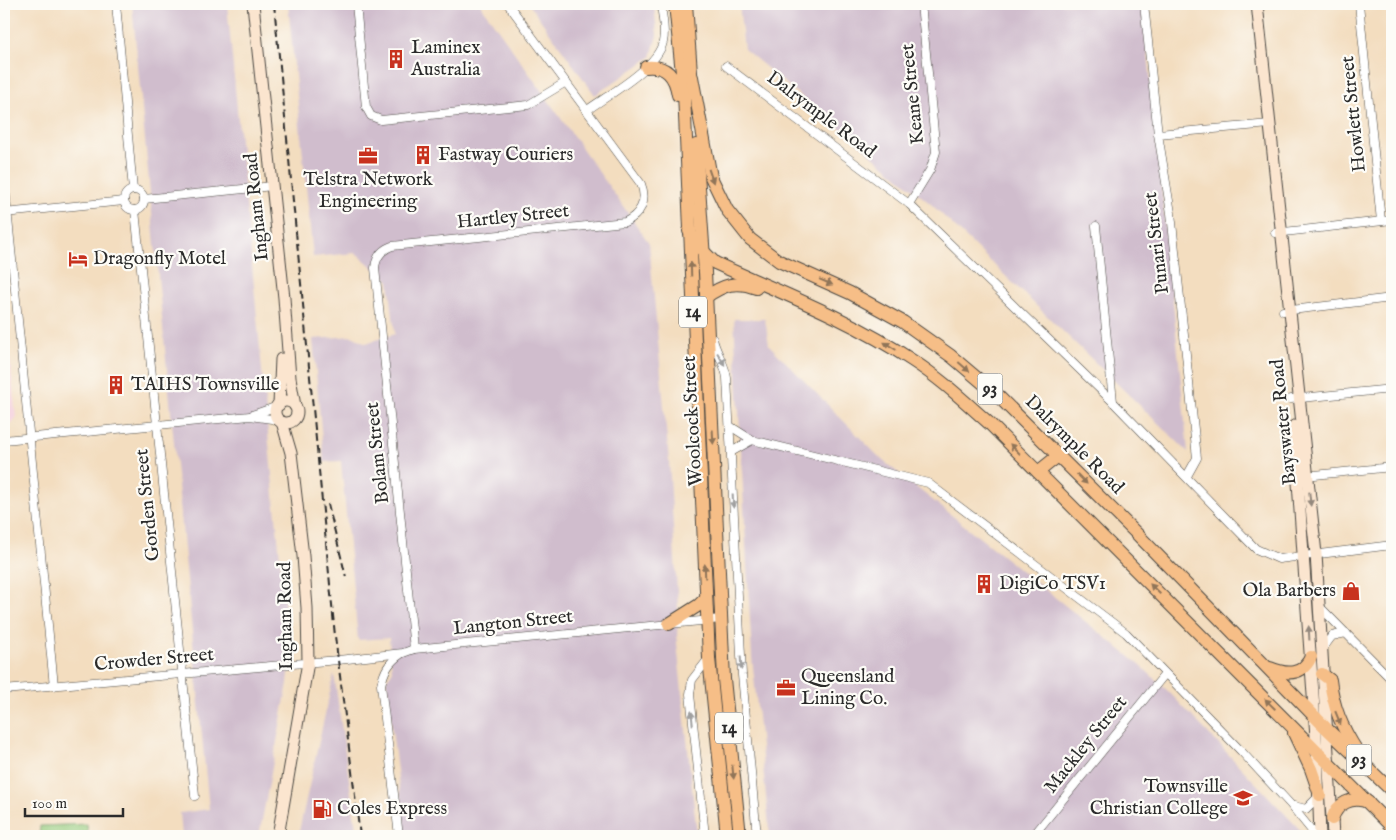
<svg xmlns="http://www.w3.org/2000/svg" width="1396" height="840" font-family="'IM FELL English',serif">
<rect width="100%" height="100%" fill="#fdfcf7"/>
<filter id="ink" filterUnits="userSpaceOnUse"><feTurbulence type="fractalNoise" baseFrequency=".02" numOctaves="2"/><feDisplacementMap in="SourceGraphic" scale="10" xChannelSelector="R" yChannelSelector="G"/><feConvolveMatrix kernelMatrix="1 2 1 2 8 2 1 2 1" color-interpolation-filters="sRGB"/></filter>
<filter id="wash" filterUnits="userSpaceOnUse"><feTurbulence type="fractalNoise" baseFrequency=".0096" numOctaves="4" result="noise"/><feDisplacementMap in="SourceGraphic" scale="20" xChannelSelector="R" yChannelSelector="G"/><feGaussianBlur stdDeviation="1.12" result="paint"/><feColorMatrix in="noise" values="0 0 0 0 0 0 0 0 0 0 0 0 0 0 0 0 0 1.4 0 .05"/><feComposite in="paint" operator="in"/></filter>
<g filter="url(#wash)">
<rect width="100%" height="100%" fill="#f3ddbf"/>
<!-- built -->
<polygon fill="#f4cfdd" points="4,302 16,418 11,424 4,425"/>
<!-- industrial -->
<g fill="#d0bdcd">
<polygon points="132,4 227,4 290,663 288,683 259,836 182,836 180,813 209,809"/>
<polygon points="288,4 480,4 649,243 669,461 678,607 677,643 697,836 405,836 386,680 392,672 389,638 358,640 341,461 324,462 313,339 352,336 366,343 395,334 389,281 356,253 313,257"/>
<polygon points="529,4 654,4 657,35 651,57 595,95"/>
<polygon points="739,4 1143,4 1188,452 932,205 744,49"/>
<polygon points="734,319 765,319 769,345 882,460 1140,665 1169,692 1306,836 770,836 752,657"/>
<polygon points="334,674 357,836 298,836"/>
</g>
<!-- green -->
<polygon fill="#94c97a" stroke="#607a52" points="87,824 88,836 39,836 40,826"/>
</g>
<g filter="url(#ink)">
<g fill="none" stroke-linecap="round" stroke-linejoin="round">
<!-- street casing -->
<g stroke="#494641" stroke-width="9">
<g id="street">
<polyline points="116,4 133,190"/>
<polyline points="356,4 366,107 371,116 381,120 528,105 566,82"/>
<polyline points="1144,4 1158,134 1171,213 1197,458 1187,476"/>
<polyline points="1359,4 1381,221"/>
<polyline points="726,66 909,204 1113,402 1256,549 1279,559 1392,545"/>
<path d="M 586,111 C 608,95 657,68 663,42 C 666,30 662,16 661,4"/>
<polyline points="1158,134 1270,124"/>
<polyline points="4,178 54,686"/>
<circle cx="134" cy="200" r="10"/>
<polyline points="144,199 273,186"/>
<polyline points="909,204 930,170 936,152 921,4"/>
<polyline points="135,210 195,796"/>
<polyline points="4,213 124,201"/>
<polyline points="1096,226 1113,402"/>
<polyline points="1275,233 1392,220"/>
<polyline points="1283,311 1392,298"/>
<path d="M 713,339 C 716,353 725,363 727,378 L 742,675 L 757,836"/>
<polyline points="1291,399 1392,389"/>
<polyline points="252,415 278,406"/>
<polyline points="730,426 752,440 928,483 1126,633 1241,751 1290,804 1316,836"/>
<polyline points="4,440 250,416 279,420"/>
<polyline points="731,452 752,440"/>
<polyline points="1305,476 1392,467"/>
<polyline points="1319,606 1392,680"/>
<polyline points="1323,648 1332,636 1346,633"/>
<path d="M 414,649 L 375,268 C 376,257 381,250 392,246 L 625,222 C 640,215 648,201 641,184 L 508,4"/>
<polyline points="4,690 338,660 403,653 414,649 721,619"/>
<polyline points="1294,806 1306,809 1319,796"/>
<path d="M 399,836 L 381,685 C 384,671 389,662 401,654"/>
<polyline points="705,836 690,694 692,680 709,658"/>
<polyline points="1033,836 1165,674"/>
</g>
</g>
<!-- secondary casing -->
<g stroke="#494641" stroke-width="13">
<g id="secondary">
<polyline points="253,4 284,298 290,378 295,406"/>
<polyline points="1257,4 1316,554 1333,836"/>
<circle cx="286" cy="412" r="11"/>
<polyline points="279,405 281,359"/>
<polyline points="1294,426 1317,751 1320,836"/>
<polyline points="278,836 308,662 307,608 303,556 291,453 282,422"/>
</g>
</g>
<!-- primary casing -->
<g stroke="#494641" stroke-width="14">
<g id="primary">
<polyline points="675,4 684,93 709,658 727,836"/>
<polyline points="686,4 692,86"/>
<path d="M 646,67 C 666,65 675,75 678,95"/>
<polyline points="692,77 711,177 727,210 750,239 779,261 850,293 903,322 951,356 997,395 1137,534 1326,728 1392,791"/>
<polyline points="696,145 705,272 724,679 740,836"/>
<path d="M 689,231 L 698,246 L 715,263 C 782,293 852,320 913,361 C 941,379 965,402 990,424 L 1392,827"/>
<path d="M 706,297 C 723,285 736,280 756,288"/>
<polyline points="1038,472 1058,456"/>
<polyline points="669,624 699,605 706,598"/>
<path d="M 1270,668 C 1287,675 1302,676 1311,657"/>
<path d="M 1322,674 L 1330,680 C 1333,707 1342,728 1357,751"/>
<polyline points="1294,733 1311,769 1320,795"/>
<path d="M 1332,819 C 1337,803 1352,796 1368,802"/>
</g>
</g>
<!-- street -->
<use href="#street" stroke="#fff" stroke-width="8"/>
<!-- secondary -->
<use href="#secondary" stroke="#fbe5cf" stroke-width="11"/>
<!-- primary -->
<use href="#primary" stroke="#f6be87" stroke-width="12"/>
<!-- rail -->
<g stroke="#2b2b2b" stroke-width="2" stroke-dasharray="8 4" stroke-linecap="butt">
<polyline points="274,4 335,636 360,836"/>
<polyline points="328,504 346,577"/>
</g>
</g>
<!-- one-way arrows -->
<defs><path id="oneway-solid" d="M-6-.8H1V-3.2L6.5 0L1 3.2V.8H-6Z" transform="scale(1.25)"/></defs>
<g fill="#907459">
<use href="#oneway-solid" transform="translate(711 176) rotate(71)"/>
<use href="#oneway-solid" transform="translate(691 269) rotate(-92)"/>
<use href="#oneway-solid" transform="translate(826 282) rotate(23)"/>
<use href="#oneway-solid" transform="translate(890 346) rotate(-148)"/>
<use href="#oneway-solid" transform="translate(964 367) rotate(41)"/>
<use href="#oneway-solid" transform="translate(713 437) rotate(87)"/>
<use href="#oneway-solid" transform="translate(1015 449) rotate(-135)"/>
<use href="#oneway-solid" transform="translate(1082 479) rotate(45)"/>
<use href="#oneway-solid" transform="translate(705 571) rotate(-92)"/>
<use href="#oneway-solid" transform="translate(1155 589) rotate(-135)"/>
<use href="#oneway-solid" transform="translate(1270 704) rotate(-135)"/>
<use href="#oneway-solid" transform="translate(1338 718) rotate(68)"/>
<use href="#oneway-solid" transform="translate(733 772) rotate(84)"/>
</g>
<g fill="#a0a0a0">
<use href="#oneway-solid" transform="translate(721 359) rotate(59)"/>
<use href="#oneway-solid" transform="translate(733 501) rotate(87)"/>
<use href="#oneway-solid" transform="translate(741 663) rotate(87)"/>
<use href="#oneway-solid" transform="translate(692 718) rotate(-96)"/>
</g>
<g fill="#93887d">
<use href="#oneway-solid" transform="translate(1310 499) rotate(84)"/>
<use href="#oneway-solid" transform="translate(1309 633) rotate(-93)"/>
</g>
</g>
<!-- icons -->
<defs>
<g id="building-bare" transform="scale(1.5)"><path d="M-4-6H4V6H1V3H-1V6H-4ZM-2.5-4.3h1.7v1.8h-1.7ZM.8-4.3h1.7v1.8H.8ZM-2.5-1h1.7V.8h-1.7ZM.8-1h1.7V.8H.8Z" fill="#c8321e" stroke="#fdfcf7" stroke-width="2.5" paint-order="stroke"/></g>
<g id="office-bare" transform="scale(1.5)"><path d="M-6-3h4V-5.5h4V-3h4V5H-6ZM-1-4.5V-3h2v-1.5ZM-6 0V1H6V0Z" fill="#c8321e" stroke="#fdfcf7" stroke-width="2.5" paint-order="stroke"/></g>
<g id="hotel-bare" transform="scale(1.5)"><path d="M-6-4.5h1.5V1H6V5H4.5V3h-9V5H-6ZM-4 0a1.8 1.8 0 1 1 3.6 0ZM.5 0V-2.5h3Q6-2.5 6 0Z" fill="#c8321e" stroke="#fdfcf7" stroke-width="2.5" paint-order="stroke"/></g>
<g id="shop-bare" transform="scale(1.5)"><path d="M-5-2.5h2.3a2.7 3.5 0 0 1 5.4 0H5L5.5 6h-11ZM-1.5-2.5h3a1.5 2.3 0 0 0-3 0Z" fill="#c8321e" stroke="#fdfcf7" stroke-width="2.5" paint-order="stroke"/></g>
<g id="school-bare" transform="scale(1.5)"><path d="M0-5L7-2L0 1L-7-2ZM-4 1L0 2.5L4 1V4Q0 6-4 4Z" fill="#c8321e" stroke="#fdfcf7" stroke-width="2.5" paint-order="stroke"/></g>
<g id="fuel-bare" transform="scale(1.5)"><path d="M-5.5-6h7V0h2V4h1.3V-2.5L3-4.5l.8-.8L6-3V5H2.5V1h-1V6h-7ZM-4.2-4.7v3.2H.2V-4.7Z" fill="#c8321e" stroke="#fdfcf7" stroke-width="2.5" paint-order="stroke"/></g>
</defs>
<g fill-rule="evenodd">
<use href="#building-bare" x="396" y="59"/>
<use href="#building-bare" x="423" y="155"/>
<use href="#office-bare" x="368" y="156"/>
<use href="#hotel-bare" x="78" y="259"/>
<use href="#building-bare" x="116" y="385"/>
<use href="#building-bare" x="984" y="584"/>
<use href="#shop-bare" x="1351" y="591"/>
<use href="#office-bare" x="786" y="688"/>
<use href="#school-bare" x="1243" y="798"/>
<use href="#fuel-bare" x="322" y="809"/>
</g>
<g text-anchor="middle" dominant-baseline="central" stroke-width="4.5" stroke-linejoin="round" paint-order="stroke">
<!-- shield labels -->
<g fill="#fdfcf7" stroke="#6a6a68" stroke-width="1">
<rect x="679" y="296.5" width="28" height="31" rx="4"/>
<rect x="977.5" y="373.5" width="25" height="31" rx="4"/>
<rect x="715" y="712.5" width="28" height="31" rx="4"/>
<rect x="1346.5" y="744.5" width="25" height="31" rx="4"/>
</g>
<g font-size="18" font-weight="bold" fill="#2b2b2b">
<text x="693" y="312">14</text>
<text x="990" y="389">93</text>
<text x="729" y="728">14</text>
<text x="1359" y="760">93</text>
</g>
<!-- poi labels -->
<g font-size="19" fill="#2b2b2b" stroke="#fdfcf7" text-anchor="start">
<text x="411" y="48">Laminex<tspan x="411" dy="22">Australia</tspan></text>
<text x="438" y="155">Fastway Couriers</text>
<text x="368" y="180" text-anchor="middle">Telstra Network<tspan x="368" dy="22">Engineering</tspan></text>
<text x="93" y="259">Dragonfly Motel</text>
<text x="131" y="385">TAIHS Townsville</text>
<text x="999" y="584">DigiCo TSV1</text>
<text x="1336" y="591" text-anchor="end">Ola Barbers</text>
<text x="801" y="677">Queensland<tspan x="801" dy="22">Lining Co.</tspan></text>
<text x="1228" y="787" text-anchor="end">Townsville<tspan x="1228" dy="22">Christian College</tspan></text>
<text x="337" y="809">Coles Express</text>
</g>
<!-- street labels -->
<g font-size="19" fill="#2b2b2b" stroke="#fdfcf7">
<text transform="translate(913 94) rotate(-96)">Keane Street</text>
<text transform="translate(1354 114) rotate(-96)">Howlett Street</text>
<text transform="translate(821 115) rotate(37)">Dalrymple Road</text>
<text transform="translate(257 207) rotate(-96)">Ingham Road</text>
<text transform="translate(513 217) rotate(-6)">Hartley Street</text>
<text transform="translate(1157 243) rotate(-97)">Punari Street</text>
<text transform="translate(693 421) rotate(-93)">Woolcock Street</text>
<text transform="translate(1284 422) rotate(-96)">Bayswater Road</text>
<text transform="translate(1074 445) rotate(45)">Dalrymple Road</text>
<text transform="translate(378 453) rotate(-96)">Bolam Street</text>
<text transform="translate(148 505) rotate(-96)">Gorden Street</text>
<text transform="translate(286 616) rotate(-91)">Ingham Road</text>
<text transform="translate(513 623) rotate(-6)">Langton Street</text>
<text transform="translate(154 660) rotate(-5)">Crowder Street</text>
<text transform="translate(1086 745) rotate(-51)">Mackley Street</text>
</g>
</g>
<!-- margin -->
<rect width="1396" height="840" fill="none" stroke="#fdfcf7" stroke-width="20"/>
<!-- scale -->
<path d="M25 808v8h98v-8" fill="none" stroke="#2b2b2b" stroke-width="2.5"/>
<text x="32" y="808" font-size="15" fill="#2b2b2b" stroke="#fdfcf7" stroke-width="4" paint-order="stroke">100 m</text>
</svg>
